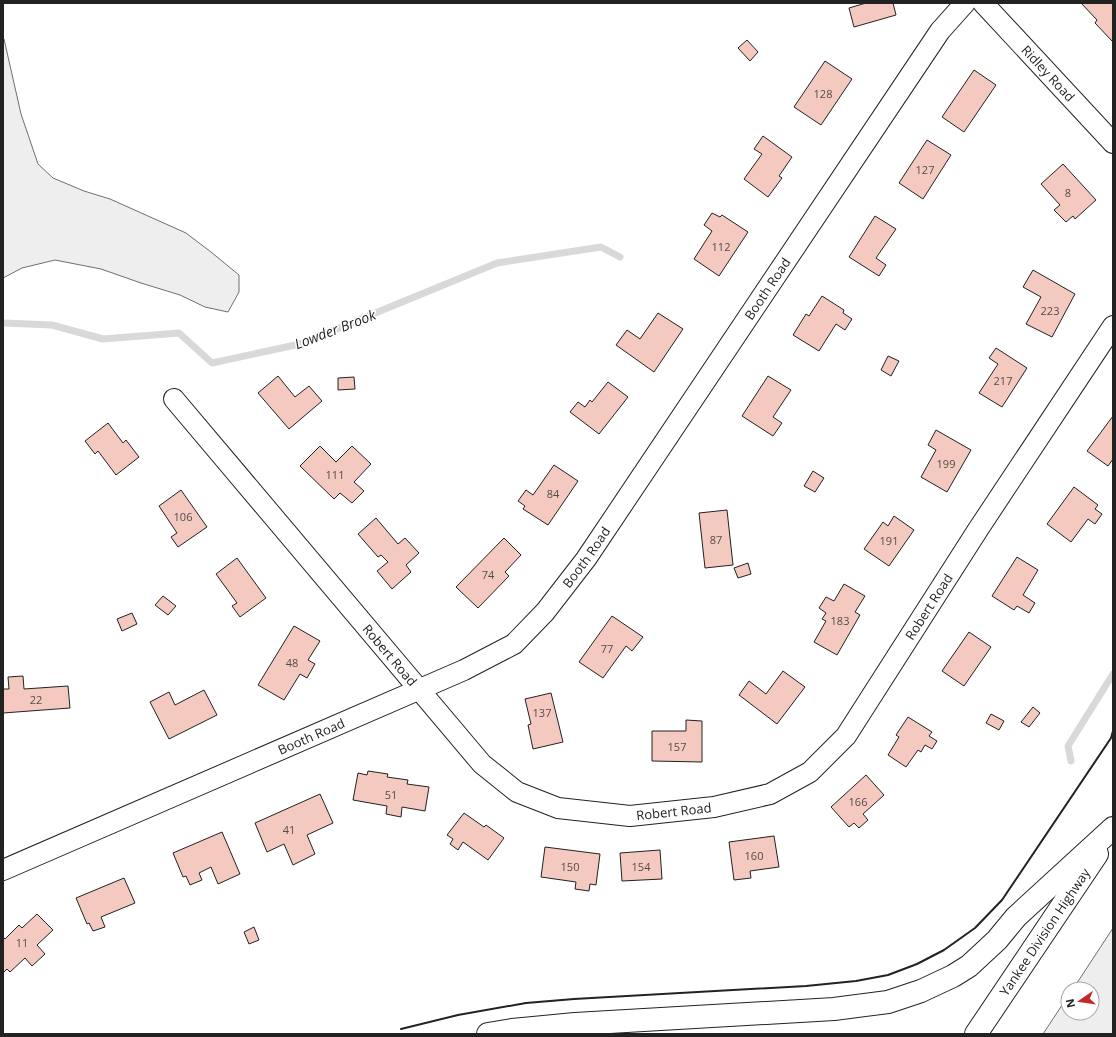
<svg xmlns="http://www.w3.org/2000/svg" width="1116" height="1037" font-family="'Open Sans',sans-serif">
<rect width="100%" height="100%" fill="#fff"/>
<!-- green -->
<g fill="#eee" stroke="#6f6f6f">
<polygon points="3,38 4,39 21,114 38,164 53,178 84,191 110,199 186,233 211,252 239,275 239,292 228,312 205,307 180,295 141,283 101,269 55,260 22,268 3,278"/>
<polygon points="1113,928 1113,1034 1043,1034 1068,996 1068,1013 1092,1013 1092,989 1073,989"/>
</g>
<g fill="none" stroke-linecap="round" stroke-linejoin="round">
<!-- stream -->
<g stroke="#d9d9d9" stroke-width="7">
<polyline points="3,323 52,325 103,339 179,333 212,363 300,344 497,263 601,247 620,257"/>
<polyline points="1071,761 1068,746 1113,674"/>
</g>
</g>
<!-- building -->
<g fill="#f3c9c0" stroke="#222">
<polygon points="866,3 893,3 896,15 854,27 849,8"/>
<polygon points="1081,3 1113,3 1113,40 1112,41 1095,23 1097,20"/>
<polygon points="747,40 758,52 750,61 738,48"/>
<polygon points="825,61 852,79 821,125 794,107"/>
<polygon points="974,70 996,85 964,132 942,117"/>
<polygon points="763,136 792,157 779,176 782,178 768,197 744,179 762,154 754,149"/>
<polygon points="927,140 951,155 923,199 899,183"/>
<polygon points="1063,164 1096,200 1075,219 1073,216 1066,222 1054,210 1060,205 1041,184"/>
<polygon points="712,213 720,217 722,215 748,232 719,276 694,259 712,231 704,225"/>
<polygon points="875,216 896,229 876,258 886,265 879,276 849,257"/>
<polygon points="1033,270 1075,294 1052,337 1026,324 1041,297 1023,287"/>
<polygon points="822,296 844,310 843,313 852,319 845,330 836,324 819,351 793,335 806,314 809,316"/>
<polygon points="658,313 683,329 654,372 616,345 627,330 640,339"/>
<polygon points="996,348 1027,368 1002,407 979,393 998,364 989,358"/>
<polygon points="888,356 899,361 891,376 881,370"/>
<polygon points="278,376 295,397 309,386 322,401 289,429 258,393"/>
<polygon points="768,376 791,390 773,417 782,423 773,436 742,416"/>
<polygon points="354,377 355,389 338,390 338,378"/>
<polygon points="608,382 628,397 599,434 570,412 578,402 585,407 590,400 592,402"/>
<polygon points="1113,416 1113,459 1108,466 1087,451"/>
<polygon points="108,423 123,443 126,440 139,457 116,475 98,451 95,454 85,441"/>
<polygon points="936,430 971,450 947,492 921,477 936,450 928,445"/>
<polygon points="320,446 336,462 352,446 371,464 354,482 364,491 352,503 340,493 334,499 300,466"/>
<polygon points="554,465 578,481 548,525 523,509 525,506 518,501 526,490 533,495"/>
<polygon points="813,471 824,478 815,492 804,486"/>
<polygon points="1074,487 1098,505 1095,509 1102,514 1095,524 1088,519 1071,542 1047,524"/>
<polygon points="181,490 207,527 178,547 171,537 177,533 159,506"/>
<polygon points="727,510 733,565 705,568 699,513"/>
<polygon points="894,516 914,530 889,566 864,549 883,522 888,526"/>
<polygon points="376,518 398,544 405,538 419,553 406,565 411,572 392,589 377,571 388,562 381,555 378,557 358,534"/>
<polygon points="504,538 521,555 505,572 509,576 478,608 456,587"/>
<polygon points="1017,557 1038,570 1023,595 1035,603 1029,613 1017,606 1014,610 992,596"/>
<polygon points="237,558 266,598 240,617 232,606 237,603 216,574"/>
<polygon points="748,563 751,574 738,578 734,568"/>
<polygon points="844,584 865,596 855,612 860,615 837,655 814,642 826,621 822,619 826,613 819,608 826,597 834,601"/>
<polygon points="163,596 176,606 168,615 155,605"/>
<polygon points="132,613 137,624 122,631 117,619"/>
<polygon points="612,616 643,637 632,651 626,646 603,678 579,662"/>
<polygon points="294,626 320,641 308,660 315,664 307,678 300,674 284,700 258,685"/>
<polygon points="969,632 991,647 964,686 942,671"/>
<polygon points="783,671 805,687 777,724 739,695 749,681 766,694"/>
<polygon points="23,676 24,689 68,686 70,708 3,713 3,689 9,689 8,677"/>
<polygon points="204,690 217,715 169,739 150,702 169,692 175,705"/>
<polygon points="551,693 563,742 533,749 528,725 531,724 525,699"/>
<polygon points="1033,707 1040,713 1029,727 1021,722"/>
<polygon points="991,714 1004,721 999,730 986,723"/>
<polygon points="908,717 932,732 929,736 937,741 932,749 925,745 921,752 918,750 906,767 888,755 899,737 896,735"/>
<polygon points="686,720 702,721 702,762 652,761 652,731 686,731"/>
<polygon points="368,771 388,774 387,777 408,780 407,784 429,787 425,811 402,807 401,817 386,814 387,806 353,800 358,773 367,775"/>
<polygon points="866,775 884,795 863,814 868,820 859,828 854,823 849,827 831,807"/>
<polygon points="320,794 333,823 307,835 315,854 293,865 284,844 267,852 255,823"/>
<polygon points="464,813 484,827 486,825 504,838 488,860 463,842 458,850 450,844 453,839 447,835"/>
<polygon points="222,832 240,874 218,884 211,867 199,873 202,880 190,885 186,876 183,877 173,853"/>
<polygon points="774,836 779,867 750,871 751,878 734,880 729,842"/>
<polygon points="545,847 600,854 596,885 590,884 589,891 575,889 576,882 541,877"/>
<polygon points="660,850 662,879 622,881 620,853"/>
<polygon points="124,878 135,903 101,917 105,927 93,931 89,923 87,924 76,898"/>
<polygon points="37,914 53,930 37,945 45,954 32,966 25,958 10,972 7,969 3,973 3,937 5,939 19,925 22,928"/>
<polygon points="254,927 259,940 249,944 244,932"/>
</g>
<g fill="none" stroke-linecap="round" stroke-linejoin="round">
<!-- minor casing -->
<g stroke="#222" stroke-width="22">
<g id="minor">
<path id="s1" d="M 983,3 L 1113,143"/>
<path id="s2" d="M 174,399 L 482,764 L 517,792 L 558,808 L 630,816 L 714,807 L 770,794 L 810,772 L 846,736 L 979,528 L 1113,326"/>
<path id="s3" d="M 3,870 L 464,670 L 514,644 L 545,612 L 586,559 L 940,31 L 965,3"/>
</g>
</g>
<!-- motorway casing -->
<g stroke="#222" stroke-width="24">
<g id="motorway">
<polyline points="488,1034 512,1030 575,1024 834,1009 888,1002 921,991 953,976 969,966 997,940 1016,917 1113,828"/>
<path id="s4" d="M 976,1034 L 1097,854"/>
</g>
</g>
<!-- minor -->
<use href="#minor" stroke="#fff" stroke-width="20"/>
<!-- motorway -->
<use href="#motorway" stroke="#fff" stroke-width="22"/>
<!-- wall -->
<polyline stroke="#222" stroke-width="2" points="401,1029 458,1015 526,1003 574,999 806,986 856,981 888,975 917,964 944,950 975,928 1002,900 1111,738 1113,731"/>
</g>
<g text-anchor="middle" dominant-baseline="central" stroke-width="3" stroke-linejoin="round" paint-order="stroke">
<!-- number labels -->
<g font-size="11" fill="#564c4a">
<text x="823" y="93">128</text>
<text x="925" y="169">127</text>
<text x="1068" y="192">8</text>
<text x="721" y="246">112</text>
<text x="1050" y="310">223</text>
<text x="1003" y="380">217</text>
<text x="946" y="463">199</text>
<text x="335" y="474">111</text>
<text x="553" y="493">84</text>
<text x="183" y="516">106</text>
<text x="716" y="539">87</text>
<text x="889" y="540">191</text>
<text x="488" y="574">74</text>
<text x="840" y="620">183</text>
<text x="607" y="648">77</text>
<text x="292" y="662">48</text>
<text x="36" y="699">22</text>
<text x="542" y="712">137</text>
<text x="677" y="746">157</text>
<text x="391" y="794">51</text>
<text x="858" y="801">166</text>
<text x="289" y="829">41</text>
<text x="754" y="855">160</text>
<text x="570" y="866">150</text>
<text x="641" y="866">154</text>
<text x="22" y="942">11</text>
</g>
<!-- street labels -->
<g font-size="13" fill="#222" stroke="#fff">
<text stroke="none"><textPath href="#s1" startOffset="96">Ridley Road</textPath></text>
<text stroke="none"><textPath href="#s3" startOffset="996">Booth Road</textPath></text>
<text stroke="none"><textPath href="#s3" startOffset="672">Booth Road</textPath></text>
<text stroke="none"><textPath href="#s2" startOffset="1031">Robert Road</textPath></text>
<text stroke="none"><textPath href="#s2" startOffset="335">Robert Road</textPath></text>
<text stroke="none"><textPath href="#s3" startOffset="336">Booth Road</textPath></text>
<text stroke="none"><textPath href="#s2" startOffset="683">Robert Road</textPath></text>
<text stroke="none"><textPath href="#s4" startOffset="123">Yankee Division Highway</textPath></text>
</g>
<!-- water labels -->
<g font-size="14" font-style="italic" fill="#222" stroke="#fff">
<text transform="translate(335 329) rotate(-21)">Lowder Brook</text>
</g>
</g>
<!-- border -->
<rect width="1116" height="1037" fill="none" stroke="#222222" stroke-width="8"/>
<!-- north arrow -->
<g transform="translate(1080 1001) rotate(257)"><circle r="19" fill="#ffffff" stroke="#a7a7a7"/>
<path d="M0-3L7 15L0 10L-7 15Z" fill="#c62828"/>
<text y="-6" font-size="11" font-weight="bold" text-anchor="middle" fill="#222222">N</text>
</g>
</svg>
